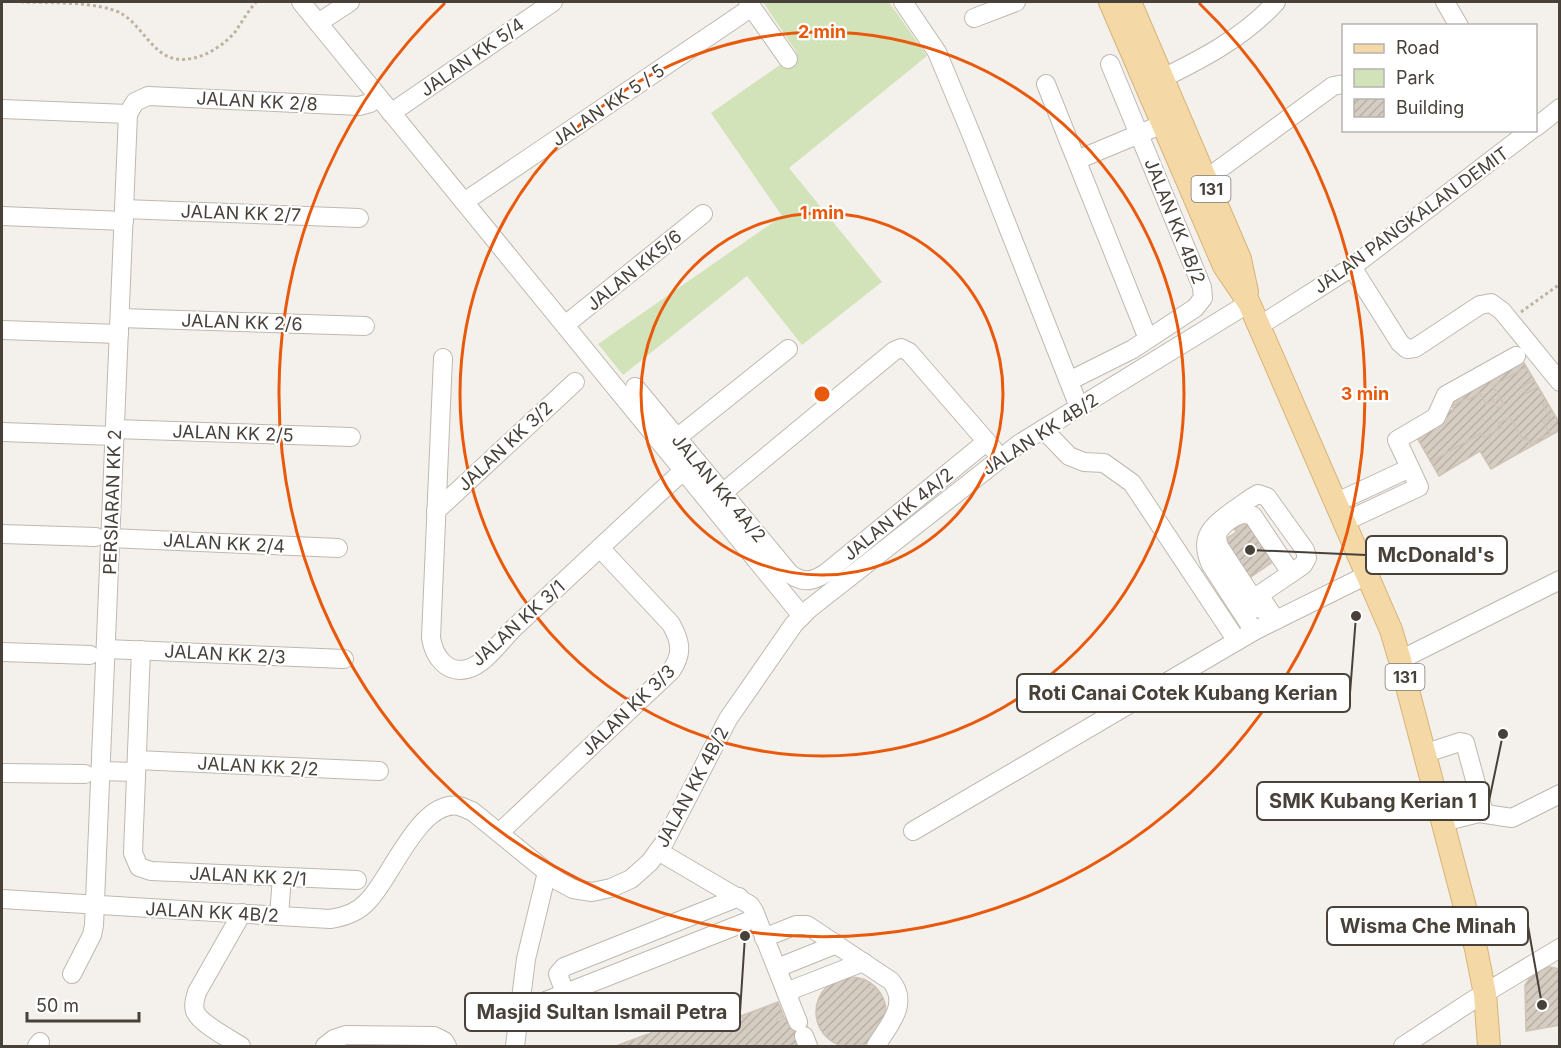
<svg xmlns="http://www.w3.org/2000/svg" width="1561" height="1048" font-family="Inter,sans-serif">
<defs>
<pattern id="building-hatch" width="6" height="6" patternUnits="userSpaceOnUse" patternTransform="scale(1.5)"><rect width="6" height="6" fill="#d5ccc2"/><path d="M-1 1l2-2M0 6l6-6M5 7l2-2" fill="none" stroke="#b8b0a7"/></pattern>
</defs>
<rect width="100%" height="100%" fill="#f4f1ec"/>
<!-- green -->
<polygon fill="#d3e3b9" points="763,2 889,2 927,56 789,168 882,282 802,345 747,276 623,375 598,344 782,216 711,113 797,53"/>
<!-- building -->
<g fill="url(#building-hatch)" stroke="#cfc3b6" stroke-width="1.5">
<polygon points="1521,358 1560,424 1560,430 1491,469 1480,451 1439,476 1414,432 1454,409 1448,400"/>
<polygon points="1526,367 1534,380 1523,386 1527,393 1538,387 1547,402 1543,405 1550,418 1543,422 1550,433 1530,444 1527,438 1523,440 1510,417 1499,423 1502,427 1484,438 1481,433 1431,462 1414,432 1454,409 1452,406 1467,398 1468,400 1480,393 1486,404 1493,400 1497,408 1504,405 1493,386"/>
<polygon points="1247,521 1277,559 1248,579 1222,541 1237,532 1234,529"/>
<polygon points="1550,967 1560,969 1560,1025 1526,1031 1525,985 1534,972"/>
<circle cx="851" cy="1012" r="35"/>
<polygon points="730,1001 734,1011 717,1017 721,1029 743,1020 741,1016 778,1002 784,1017 777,1019 778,1021 789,1017 804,1019 810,1033 799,1044 792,1046 616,1046 651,1033 643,1011 656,1005 665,1027"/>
</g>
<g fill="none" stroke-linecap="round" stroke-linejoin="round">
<!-- minor casing -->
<g stroke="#bfb8af" stroke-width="20">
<g id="minor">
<polyline points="301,2 802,616"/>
<polyline points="748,2 788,59"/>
<polyline points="903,2 937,52 972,136 1079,407"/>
<polyline points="1445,2 1459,26"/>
<polyline points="974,18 1016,2"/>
<polyline points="318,23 350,2"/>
<polyline points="1046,84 1148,339"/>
<path d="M 1151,84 C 1196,62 1243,39 1276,2"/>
<polyline points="2,109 128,114"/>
<polyline points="391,113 553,2"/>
<polyline points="1536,127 1560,108"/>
<polyline points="1077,160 1163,124"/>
<polyline points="1206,179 1333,86 1344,84"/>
<polyline points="464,202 752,7"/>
<polyline points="124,209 359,218"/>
<polyline points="2,216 124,221"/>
<polyline points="1352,267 1400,343 1407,349 1415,348 1480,305 1491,303 1502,311 1560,382"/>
<polyline points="120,318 365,326"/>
<polyline points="565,325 703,214"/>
<polyline points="1259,326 1352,267 1531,130"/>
<polyline points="2,330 119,334"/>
<path d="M 443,358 L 431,638 C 434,656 446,674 467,669 C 486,664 501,640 515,627 C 571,575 627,522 683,471"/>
<polyline points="1069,381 1133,349 1195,308 1203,298 1202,287 1110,64"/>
<path d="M 635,387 L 790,574 C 803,583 812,582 826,573 L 986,442"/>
<polyline points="115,429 351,437"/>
<polyline points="1043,429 1069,456 1084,462 1104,463 1132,483 1237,641"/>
<polyline points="2,432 115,436"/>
<polyline points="668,445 788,349"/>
<polyline points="714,500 894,351 901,348 909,352 994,450"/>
<polyline points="1335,503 1410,468"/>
<polyline points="436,511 575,382"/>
<polyline points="1344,522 1419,487 1397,440 1436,417 1446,395 1516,356"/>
<polyline points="2,534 96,537"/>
<polyline points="110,538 338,548"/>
<path d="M 1260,609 L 1218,545 L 1217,534 C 1223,523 1240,509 1253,516 L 1291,573"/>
<path d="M 1254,631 L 1211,565 C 1198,537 1212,526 1234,510 C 1242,505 1250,498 1258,494 L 1267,497 L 1305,550 L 1307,558 L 1303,565 L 1259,595 L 1276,620"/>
<polyline points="106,649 344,659"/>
<polyline points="141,650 133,853 139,867 151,871 357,880"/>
<polyline points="2,652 90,655"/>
<polyline points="1400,660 1560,580"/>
<polyline points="1426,753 1460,742 1465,743 1484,813"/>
<polyline points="137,760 379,771"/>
<polyline points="100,771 136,772"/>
<polyline points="2,773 85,774"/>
<polyline points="1443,822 1479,813 1512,818 1560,794"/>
<polyline points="913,831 1254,631 1367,575"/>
<path d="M 499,833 L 671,671 C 683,654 681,642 671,624 L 600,548"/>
<polyline points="658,851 750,905 754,911 798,1022"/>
<path d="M 2,899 L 330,919 C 344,917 357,913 367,902 C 391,879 419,799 459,806 C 463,807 468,810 472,811 L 558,881 L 573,889 L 592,892 L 611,888 L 631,879 L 650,862 L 664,843 L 728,719 L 794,624 L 809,609 L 1019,444 L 1249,303"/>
<polyline points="279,916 282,877"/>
<path d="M 764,938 L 796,925 L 807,925 L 891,981 C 910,1004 888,1026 876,1046"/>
<polyline points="777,968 837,944"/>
<polyline points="72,974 92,935 94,925 128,114 135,102 148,96 359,106 370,103 378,97"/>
<polyline points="786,992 863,962"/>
<polyline points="565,993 558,974 564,967 739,897"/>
<polyline points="520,1011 756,918"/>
<polyline points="804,1036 808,1046"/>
<polyline points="37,1046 40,1042"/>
<path d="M 241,1046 C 230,1039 199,1023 195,1011 C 193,1005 195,999 197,992 L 242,913"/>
<polyline points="325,1046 334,1039 346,1035 434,1036 444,1041 447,1046"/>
<polyline points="515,1046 526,959 547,872"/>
<polyline points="1403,1046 1470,1002 1560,948"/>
</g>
</g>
<!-- major casing -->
<g stroke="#d8b376" stroke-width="24">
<g id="major">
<polyline points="1110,2 1224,266 1249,303 1391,630 1400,660 1476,949 1485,994 1489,1046"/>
<polyline points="1130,2 1240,259 1247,292"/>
</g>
</g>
<!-- path -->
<g stroke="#bfb3a2" stroke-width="3" stroke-dasharray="3 3" stroke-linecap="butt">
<path d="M 21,2 C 48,3 100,1 122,14 C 139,24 148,45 165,55 C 188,68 220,50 235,32 C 242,22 248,11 256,2"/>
<polyline points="1521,312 1560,284"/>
</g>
<!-- minor -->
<use href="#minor" stroke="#fff" stroke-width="18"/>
<!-- major -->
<use href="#major" stroke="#f4d8a5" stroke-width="22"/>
</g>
<!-- distance rings -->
<g fill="none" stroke="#e8590c" stroke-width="3">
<circle cx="822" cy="394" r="181"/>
<circle cx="822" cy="394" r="362"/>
<path d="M1199 3A543 543 0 1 1 445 3"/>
</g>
<g text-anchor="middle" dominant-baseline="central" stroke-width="4.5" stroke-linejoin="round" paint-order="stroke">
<!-- shield labels -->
<g fill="#fff" stroke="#7f7a75" stroke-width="1.5">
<rect x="1191.5" y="176" width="39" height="26" rx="4.5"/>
<rect x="1385.5" y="664" width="39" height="26" rx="4.5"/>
</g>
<g font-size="16" font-weight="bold" fill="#48413a">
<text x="1211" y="189">131</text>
<text x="1405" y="677">131</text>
</g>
<!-- street labels -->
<g font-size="18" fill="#48413a" stroke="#fff">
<text transform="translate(472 57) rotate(-35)">JALAN KK 5/4</text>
<text transform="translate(257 101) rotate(3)">JALAN KK 2/8</text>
<text transform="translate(608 105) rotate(-34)">JALAN KK 5 / 5</text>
<text transform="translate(241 213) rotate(2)">JALAN KK 2/7</text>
<text transform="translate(1411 220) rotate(-36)">JALAN PANGKALAN DEMIT</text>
<text transform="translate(1175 221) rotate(68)">JALAN KK 4B/2</text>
<text transform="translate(634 270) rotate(-39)">JALAN KK5/6</text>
<text transform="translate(242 322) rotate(2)">JALAN KK 2/6</text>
<text transform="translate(233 433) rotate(2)">JALAN KK 2/5</text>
<text transform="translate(1040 434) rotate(-33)">JALAN KK 4B/2</text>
<text transform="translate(505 446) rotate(-43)">JALAN KK 3/2</text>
<text transform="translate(719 488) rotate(50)">JALAN KK 4A/2</text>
<text transform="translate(112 502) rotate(-88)">PERSIARAN KK 2</text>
<text transform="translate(898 514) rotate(-39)">JALAN KK 4A/2</text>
<text transform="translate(224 543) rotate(3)">JALAN KK 2/4</text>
<text transform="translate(518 623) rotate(-42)">JALAN KK 3/1</text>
<text transform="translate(225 654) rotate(3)">JALAN KK 2/3</text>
<text transform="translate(628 710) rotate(-44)">JALAN KK 3/3</text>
<text transform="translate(258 766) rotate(3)">JALAN KK 2/2</text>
<text transform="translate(692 787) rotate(-62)">JALAN KK 4B/2</text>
<text transform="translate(248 876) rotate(3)">JALAN KK 2/1</text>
<text transform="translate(212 912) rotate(3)">JALAN KK 4B/2</text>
</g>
</g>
<circle cx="822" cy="394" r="9" fill="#e8590c" stroke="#fff" stroke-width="3"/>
<g font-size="18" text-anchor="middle" font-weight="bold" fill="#e8590c" stroke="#fff" stroke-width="4.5" stroke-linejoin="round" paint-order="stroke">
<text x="822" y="38">2 min</text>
<text x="822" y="219">1 min</text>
<text x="1365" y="400">3 min</text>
</g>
<!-- callouts -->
<path fill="none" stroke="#48413a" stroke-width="2" d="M1250 550L1366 555M1356 616L1350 693M1503 734L1489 801M1542 1005L1528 926M745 936L740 1012"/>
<g fill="#48413a" stroke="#fff" stroke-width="2">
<circle cx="1250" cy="550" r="6"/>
<circle cx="1356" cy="616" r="6"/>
<circle cx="1503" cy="734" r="6"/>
<circle cx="1542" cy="1005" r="6"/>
<circle cx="745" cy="936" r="6"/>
</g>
<g fill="#fff" stroke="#48413a" stroke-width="2">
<rect x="1366" y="536" width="141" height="38" rx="6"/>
<rect x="1017" y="674" width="333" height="38" rx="6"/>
<rect x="1257" y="782" width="232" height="38" rx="6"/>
<rect x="1327" y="907" width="201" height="38" rx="6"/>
<rect x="465" y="993" width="275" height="38" rx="6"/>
</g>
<g font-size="20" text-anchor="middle" font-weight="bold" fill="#48413a">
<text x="1436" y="562">McDonald's</text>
<text x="1183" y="700">Roti Canai Cotek Kubang Kerian</text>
<text x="1373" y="808">SMK Kubang Kerian 1</text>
<text x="1428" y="933">Wisma Che Minah</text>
<text x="602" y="1019">Masjid Sultan Ismail Petra</text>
</g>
<!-- border -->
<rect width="1561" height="1048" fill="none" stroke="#48413a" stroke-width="6"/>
<!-- legend -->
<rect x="1342" y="24" width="195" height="108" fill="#ffffff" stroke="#b6b3b0" stroke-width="1.5"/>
<rect x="1354" y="44" width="30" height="9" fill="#f4d8a5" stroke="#b6b3b0" stroke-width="1.5"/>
<text x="1396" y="54" font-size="18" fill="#48413a">Road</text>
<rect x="1354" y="69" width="30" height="18" fill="#d3e3b9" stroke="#b6b3b0" stroke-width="1.5"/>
<text x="1396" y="84" font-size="18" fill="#48413a">Park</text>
<rect x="1354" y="99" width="30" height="18" fill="url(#building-hatch)" stroke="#b6b3b0" stroke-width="1.5"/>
<text x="1396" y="114" font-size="18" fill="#48413a">Building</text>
<!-- scale -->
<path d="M27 1012v9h112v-9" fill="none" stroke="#48413a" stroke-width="3"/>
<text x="36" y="1012" font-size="18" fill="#48413a" stroke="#ffffff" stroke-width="4.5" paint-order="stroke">50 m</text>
</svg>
